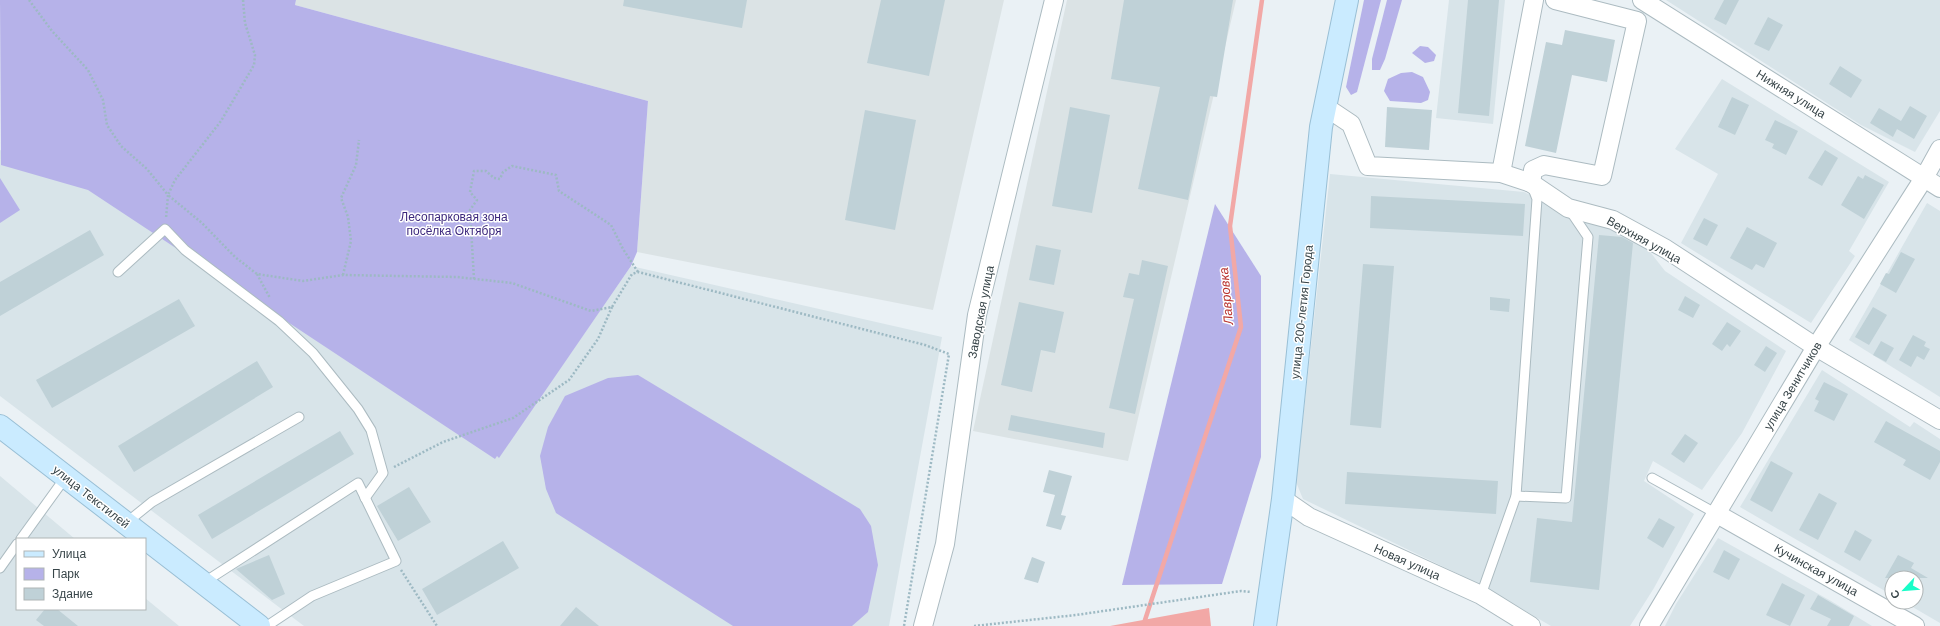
<svg xmlns="http://www.w3.org/2000/svg" width="1940" height="626" font-family="Helvetica,sans-serif">
<rect width="100%" height="100%" fill="#eaf1f5"/>
<!-- residential -->
<g fill="#d8e4e9">
<polygon points="1449,0 1505,0 1493,124 1436,118"/>
<polygon points="1666,0 1940,0 1940,111 1915,152 1861,125"/>
<polygon points="1722,79 1889,182 1849,251 1855,256 1811,323 1681,243 1718,174 1675,149"/>
<polygon points="0,150 92,188 499,457 631,266 942,337 889,626 304,626 0,396"/>
<polygon points="1330,174 1524,192 1569,214 1612,225 1640,239 1665,271 1786,351 1742,433 1702,490 1653,461 1644,481 1694,514 1654,588 1630,626 1551,626 1475,582 1303,499 1296,482"/>
<polygon points="1927,203 1940,211 1940,397 1849,340"/>
<polygon points="1822,370 1910,427 1914,422 1940,439 1940,623 1904,602 1916,602 1916,578 1892,578 1892,595 1740,507"/>
<polygon points="0,476 75,539 17,539 17,609 145,609 145,598 179,626 0,626"/>
<polygon points="1718,538 1831,601 1872,626 1665,626 1676,604"/>
</g>
<!-- industrial -->
<g fill="#dbe3e5">
<polygon points="296,0 1004,0 933,310 637,252 648,101 295,5"/>
<polygon points="1067,0 1236,0 1128,461 973,431"/>
</g>
<!-- green -->
<g fill="#b6b2e9">
<polygon points="0,0 296,0 295,5 648,101 637,252 631,266 499,458 497,456 495,459 88,190 1,165"/>
<polygon points="1364,0 1381,0 1357,92 1351,95 1346,87"/>
<polygon points="1387,0 1402,0 1385,59 1380,70 1372,70 1372,59"/>
<polygon points="1420,46 1428,47 1436,55 1434,61 1425,63 1412,53"/>
<polygon points="1412,72 1423,77 1430,92 1428,100 1421,103 1390,101 1384,91 1388,79 1401,73"/>
<polygon points="0,178 20,210 0,223"/>
<polygon points="1215,204 1261,276 1261,457 1222,584 1122,585"/>
<polygon points="638,375 860,509 871,526 878,565 868,612 852,626 733,626 556,513 546,489 540,456 548,427 565,396 608,378"/>
</g>
<!-- water -->
<polygon fill="#f2a8a6" points="1209,608 1211,626 1110,626"/>
<g fill="none" stroke-linecap="round" stroke-linejoin="round">
<!-- stream -->
<polyline stroke="#f2a8a6" stroke-width="4.5" points="1145,626 1145,620 1241,327 1230,226 1262,0"/>
</g>
<!-- building -->
<g fill="#bfd1d7">
<polygon points="624,0 747,0 742,28 623,6"/>
<polygon points="881,0 945,0 929,76 867,63"/>
<polygon points="1124,0 1233,0 1217,97 1210,96 1188,200 1138,189 1160,87 1111,79"/>
<polygon points="1468,0 1499,0 1489,116 1458,113"/>
<polygon points="1724,0 1739,0 1726,25 1714,19"/>
<polygon points="1768,17 1783,25 1769,51 1754,44"/>
<polygon points="1565,30 1615,40 1607,82 1572,75 1556,153 1525,146 1546,42 1562,45"/>
<polygon points="1840,66 1862,80 1851,98 1829,84"/>
<polygon points="1732,97 1749,105 1735,135 1718,127"/>
<polygon points="1910,106 1927,116 1914,139 1897,129 1893,137 1870,123 1879,108 1901,121"/>
<polygon points="1070,107 1110,115 1092,213 1052,206"/>
<polygon points="1387,107 1432,110 1429,150 1385,147"/>
<polygon points="865,110 916,120 895,230 845,220"/>
<polygon points="1775,120 1798,131 1786,155 1772,148 1774,144 1765,140"/>
<polygon points="1825,150 1838,158 1822,186 1808,178"/>
<polygon points="1865,175 1884,185 1864,219 1841,205 1858,176 1863,179"/>
<polygon points="1371,196 1525,204 1523,236 1370,228"/>
<polygon points="1704,218 1718,225 1707,246 1693,239"/>
<polygon points="1747,227 1777,243 1764,268 1756,264 1752,270 1730,258"/>
<polygon points="90,230 104,255 0,316 0,282"/>
<polygon points="1599,235 1622,237 1633,243 1599,590 1530,582 1537,518 1572,522"/>
<polygon points="1036,245 1061,250 1054,285 1029,280"/>
<polygon points="1901,252 1915,259 1896,293 1880,284 1886,273 1889,274"/>
<polygon points="1142,260 1168,266 1135,414 1109,408 1134,299 1123,297 1129,273 1139,275"/>
<polygon points="1363,264 1394,266 1381,428 1350,425"/>
<polygon points="1685,296 1700,305 1693,318 1678,310"/>
<polygon points="1490,297 1510,299 1509,312 1490,310"/>
<polygon points="179,299 195,326 52,408 36,380"/>
<polygon points="1019,302 1064,312 1055,353 1041,350 1032,392 1001,385"/>
<polygon points="1873,307 1887,315 1869,345 1855,337"/>
<polygon points="1727,322 1741,331 1730,347 1727,344 1722,351 1712,344"/>
<polygon points="1913,335 1926,342 1924,346 1930,349 1924,360 1917,356 1911,367 1899,360"/>
<polygon points="1881,341 1894,348 1886,362 1873,355"/>
<polygon points="1766,346 1777,353 1765,372 1754,365"/>
<polygon points="257,361 273,387 134,472 118,446"/>
<polygon points="1824,382 1848,394 1834,421 1814,411 1819,401 1815,399"/>
<polygon points="1011,415 1105,433 1103,448 1008,430"/>
<polygon points="1886,421 1940,451 1940,462 1930,480 1903,465 1906,460 1874,442"/>
<polygon points="340,431 354,454 212,539 198,515"/>
<polygon points="1685,434 1698,443 1684,463 1671,454"/>
<polygon points="1771,461 1793,473 1772,512 1750,500"/>
<polygon points="1049,470 1072,476 1061,515 1066,516 1061,530 1046,526 1055,495 1043,492"/>
<polygon points="1347,472 1498,481 1496,514 1345,504"/>
<polygon points="409,487 431,522 398,541 377,506"/>
<polygon points="1819,493 1837,503 1818,540 1799,530"/>
<polygon points="1659,518 1675,527 1663,548 1647,538"/>
<polygon points="1855,530 1872,540 1860,561 1844,552"/>
<polygon points="503,541 519,568 437,615 422,589"/>
<polygon points="1724,550 1740,559 1729,580 1713,572"/>
<polygon points="269,555 285,594 272,600 236,569"/>
<polygon points="1898,555 1914,563 1911,568 1928,578 1885,578"/>
<polygon points="1032,557 1045,562 1038,583 1024,579"/>
<polygon points="1782,583 1805,595 1790,626 1766,615"/>
<polygon points="1818,595 1854,616 1849,626 1827,626 1831,619 1810,609"/>
<polygon points="576,607 599,626 560,626"/>
<polygon points="45,609 57,609 78,626 44,626 36,620"/>
</g>
<g fill="none" stroke-linecap="round" stroke-linejoin="round">
<!-- lane casing -->
<g stroke="#acbbc1" stroke-width="11">
<g id="lane">
<polyline points="118,272 165,229 185,250 279,321 313,353 358,409 371,430 383,473 365,498"/>
<polyline points="1652,478 1717,514"/>
<polyline points="1516,496 1566,498 1588,237 1569,209"/>
<polyline points="126,523 152,502 299,417"/>
<polyline points="21,539 65,478"/>
<polyline points="0,568 17,544"/>
<polyline points="203,583 358,483 396,561 312,596 267,626"/>
<polyline points="1481,595 1516,496 1537,199 1532,186"/>
</g>
</g>
<!-- street casing -->
<g stroke="#acbbc1" stroke-width="20">
<g id="street">
<polyline points="1642,0 1940,188"/>
<polyline points="1324,106 1351,124 1368,166 1501,173 1531,183 1568,208 1613,220 1666,249 1816,347 1940,420"/>
<polyline points="1501,173 1534,0"/>
<polyline points="1531,183 1533,170 1544,165 1602,176 1637,21 1555,0"/>
<polyline points="1283,499 1309,517 1481,595 1531,626"/>
<polyline points="1717,514 1915,626"/>
<polyline points="923,626 945,544 977,315 1054,0"/>
<polyline points="1649,626 1816,347 1924,178 1940,149"/>
</g>
</g>
<!-- secondary casing -->
<g stroke="#99bfd5" stroke-width="24">
<g id="secondary">
<polyline points="0,426 259,626"/>
<polyline points="1265,626 1283,499 1321,127 1347,0"/>
</g>
</g>
<!-- path -->
<g stroke="#9db9c3" stroke-width="2.5" stroke-dasharray="2 2" stroke-linecap="butt">
<polyline points="29,0 52,31 88,70 103,100 107,125 121,146 147,169 168,195 166,218"/>
<polyline points="243,0 245,23 255,55 254,65 221,121 175,180 168,195 202,223 235,257 257,274 303,281 343,275 457,277 512,283 591,311 612,307 632,274 638,272 925,345 949,354 904,626"/>
<polyline points="257,274 270,298"/>
<polyline points="343,275 351,241 348,217 341,198 356,165 359,140"/>
<polyline points="474,279 470,210 477,200 470,192 474,171 486,171 494,178 500,179 503,172 512,166 556,175 559,191 611,225 623,249 638,272"/>
<polyline points="394,467 443,442 513,418 569,380 598,339 612,307"/>
<polyline points="401,570 437,626"/>
<polyline points="974,626 1076,615 1241,591 1251,592"/>
</g>
<!-- lane -->
<use href="#lane" stroke="#fff" stroke-width="9"/>
<!-- street -->
<use href="#street" stroke="#fff" stroke-width="18"/>
<!-- secondary -->
<use href="#secondary" stroke="#caebff" stroke-width="22"/>
</g>
<g text-anchor="middle" dominant-baseline="central" stroke-width="3" stroke-linejoin="round" paint-order="stroke">
<!-- street labels -->
<g font-size="12" fill="#384549" stroke="#fff">
<text transform="translate(1791 94) rotate(32)">Нижняя улица</text>
<text transform="translate(1644 240) rotate(29)">Верхняя улица</text>
<text transform="translate(981 312) rotate(-79)">Заводская улица</text>
<text transform="translate(1302 312) rotate(-84)">улица 200-летия Города</text>
<text transform="translate(1793 386) rotate(-59)">улица Зенитчиков</text>
<text transform="translate(91 497) rotate(38)">улица Текстилей</text>
<text transform="translate(1407 562) rotate(24)">Новая улица</text>
<text transform="translate(1816 570) rotate(29)">Кучинская улица</text>
</g>
<!-- park labels -->
<g font-size="12" fill="#3d297d" stroke="#fff">
<text x="454" y="217">Лесопарковая зона<tspan x="454" dy="14">посёлка Октября</tspan></text>
</g>
<!-- water labels -->
<g font-size="13" font-style="italic" fill="#b8332e" stroke="#fff">
<text transform="translate(1226 296) rotate(-95)">Лавровка</text>
</g>
</g>
<!-- legend -->
<rect x="16" y="538" width="130" height="72" fill="#ffffff" stroke="#afb5b6"/>
<rect x="24" y="551" width="20" height="6" fill="#caebff" stroke="#afb5b6"/>
<text x="52" y="558" font-size="12" fill="#384549">Улица</text>
<rect x="24" y="568" width="20" height="12" fill="#b6b2e9" stroke="#afb5b6"/>
<text x="52" y="578" font-size="12" fill="#384549">Парк</text>
<rect x="24" y="588" width="20" height="12" fill="#bfd1d7" stroke="#afb5b6"/>
<text x="52" y="598" font-size="12" fill="#384549">Здание</text>
<!-- north arrow -->
<g transform="translate(1904 590) rotate(244)"><circle r="19" fill="#ffffff" stroke="#afb5b6"/>
<path d="M0-3L7 15L0 10L-7 15Z" fill="#19fdc8"/>
<text y="-6" font-size="11" font-weight="bold" text-anchor="middle" fill="#384549">С</text>
</g>
</svg>
